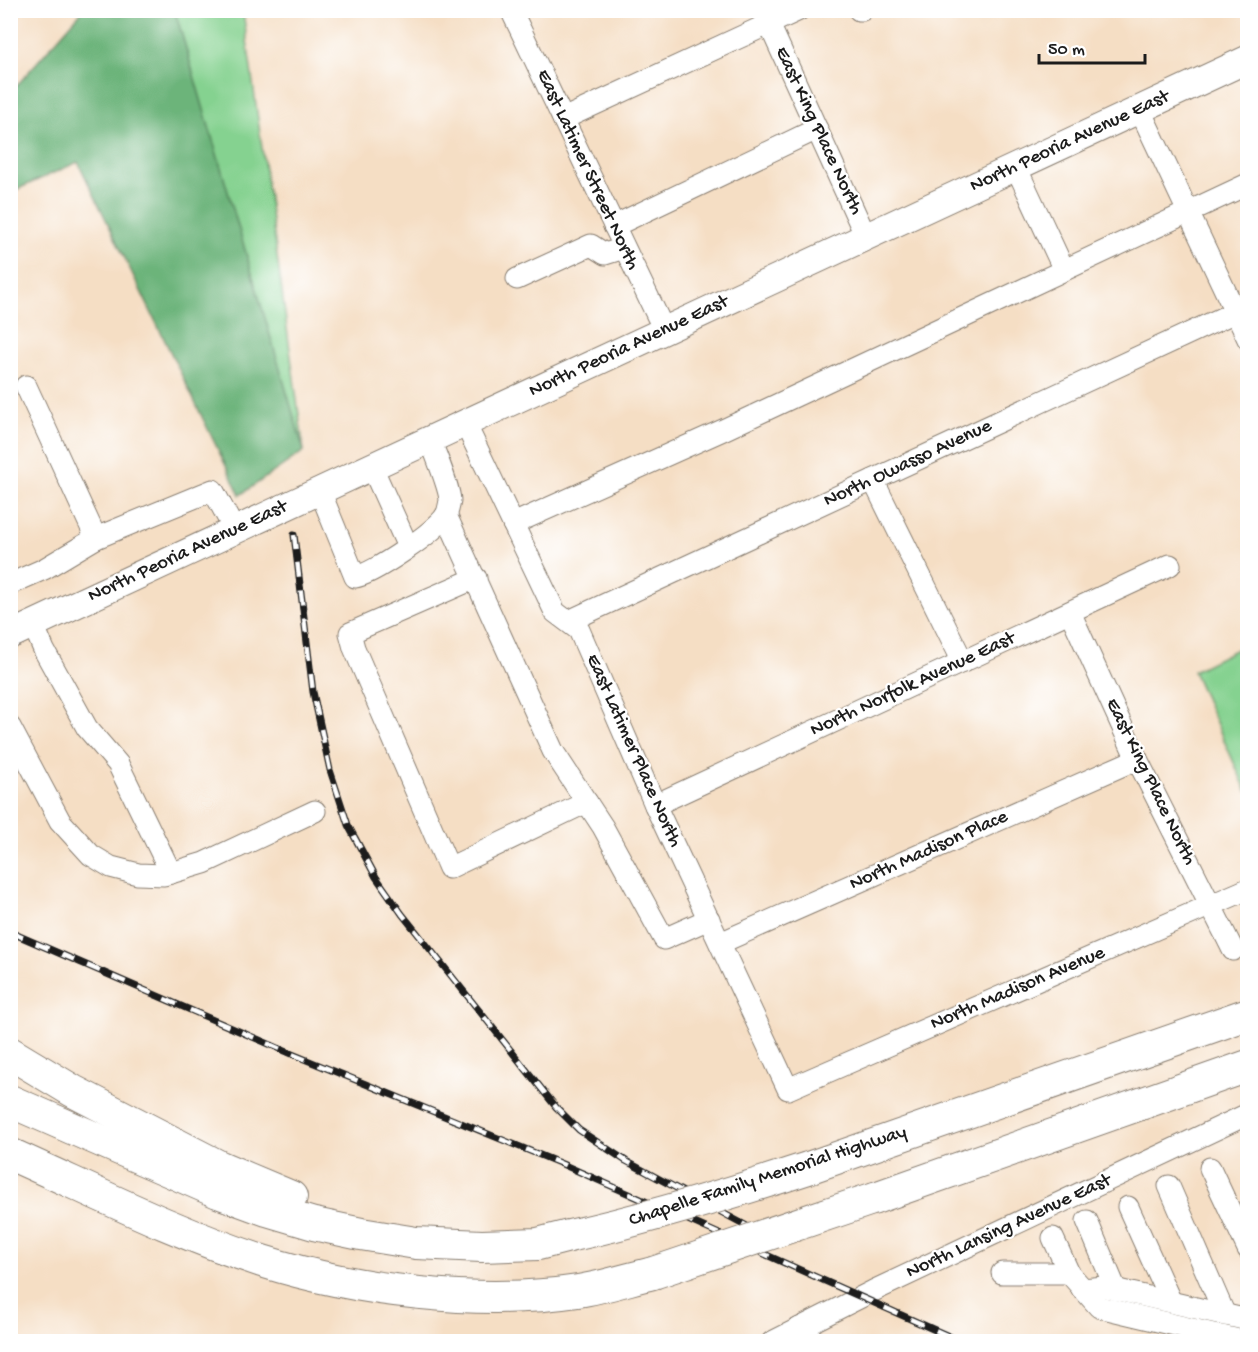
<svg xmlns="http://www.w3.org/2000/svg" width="1258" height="1352" font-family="'Gochi Hand',sans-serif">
<rect width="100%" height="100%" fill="#fff"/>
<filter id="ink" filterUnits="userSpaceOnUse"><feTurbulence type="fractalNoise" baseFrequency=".0167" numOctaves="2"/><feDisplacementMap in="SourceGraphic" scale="12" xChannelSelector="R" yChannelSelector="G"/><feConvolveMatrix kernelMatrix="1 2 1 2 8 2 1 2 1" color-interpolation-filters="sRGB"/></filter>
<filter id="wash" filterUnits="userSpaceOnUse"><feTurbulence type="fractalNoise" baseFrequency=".008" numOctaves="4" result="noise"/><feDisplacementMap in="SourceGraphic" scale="24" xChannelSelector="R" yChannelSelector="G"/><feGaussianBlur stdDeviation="1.35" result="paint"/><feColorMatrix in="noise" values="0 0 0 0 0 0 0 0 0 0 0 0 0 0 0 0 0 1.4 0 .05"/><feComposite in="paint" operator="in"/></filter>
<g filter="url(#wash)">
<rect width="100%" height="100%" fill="#f5dec4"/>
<!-- green -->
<g fill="#85d290" stroke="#507756" stroke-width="1.5">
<polygon points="174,11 243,11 304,451 240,495"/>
<polygon points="1247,644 1247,792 1193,671"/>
</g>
<!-- forest -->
<polygon fill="#6cb47a" stroke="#44684b" stroke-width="1.5" points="83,10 175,11 304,451 240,495 78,162 11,192 11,92"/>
</g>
<g filter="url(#ink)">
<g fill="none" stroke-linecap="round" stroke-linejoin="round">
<!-- minor casing -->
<g stroke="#887d70" stroke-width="23">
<g id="minor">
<polyline points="511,10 664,330"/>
<polyline points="859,10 862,10"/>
<polyline points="769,24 866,237"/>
<polyline points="1139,108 1248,339"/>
<polyline points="563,119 799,10"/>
<polyline points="1016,167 1064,270"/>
<polyline points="614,226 817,129"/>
<polyline points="517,279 591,245 605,254 624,248"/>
<polyline points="26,386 96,538 213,490 235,531"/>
<polyline points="465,423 555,612 579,630 655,805 788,1089 1248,889"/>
<polyline points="372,467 408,547"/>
<polyline points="873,480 963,662"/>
<path d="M 320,491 L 355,577 C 372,575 438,530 446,515 C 448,512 449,505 450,501 C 450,490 435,452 430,440"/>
<polyline points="446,515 553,751 603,827 664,939 709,919"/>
<polyline points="513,524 723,430 1248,184"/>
<polyline points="476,578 350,633 354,648 449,868 587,802"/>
<polyline points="10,584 44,569 96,538"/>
<polyline points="1070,612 1137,759 1233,950"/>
<polyline points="569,621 1248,306"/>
<polyline points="33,624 44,650 87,728 118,764 171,873"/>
<polyline points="10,727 60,821 91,855 111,867 138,874 164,875 204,863 315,811"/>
<polyline points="655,805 1170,565"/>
<polyline points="720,943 1137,759"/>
<polyline points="1210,1168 1248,1249"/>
<polyline points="1169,1186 1225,1315"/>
<polyline points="1128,1207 1171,1302"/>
<polyline points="1087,1221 1116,1290"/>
<polyline points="1053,1238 1069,1273"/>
<polyline points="1002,1273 1069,1273 1099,1307 1247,1342"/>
<polyline points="1082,1289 1105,1287 1248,1320"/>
<polyline points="800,1328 816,1342"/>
<polyline points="772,1342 873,1291 1248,1114"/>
</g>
</g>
<!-- major casing -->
<g stroke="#887d70" stroke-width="29">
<polyline id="major" points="10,635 1248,59"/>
</g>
<!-- highway casing -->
<g stroke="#887d70" stroke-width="34">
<g id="highway">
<polyline points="10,1053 73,1091 220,1167 291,1197"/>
<polyline points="10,1101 218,1192 267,1210 314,1224 361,1234 416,1243 482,1246 538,1244 569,1236"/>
<path d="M 10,1154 C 93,1191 176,1233 262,1261 C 357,1291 480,1306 578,1291 C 603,1287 628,1279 653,1273"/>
<polyline points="808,1168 1248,1014"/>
<polyline points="875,1198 1248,1066"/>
</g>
</g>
<!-- minor -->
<use href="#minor" stroke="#fff" stroke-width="21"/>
<!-- major -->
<use href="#major" stroke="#fff" stroke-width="27"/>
<!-- highway -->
<use href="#highway" stroke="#fff" stroke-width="32"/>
<!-- rail casing -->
<g stroke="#1c1c1c" stroke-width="7">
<g id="rail">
<polyline points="294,535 313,692 330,770 348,825 376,877 402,914 556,1107 579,1130 626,1161 747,1226"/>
<polyline points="10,932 292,1054 562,1164 962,1342"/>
</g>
</g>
<!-- rail -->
<use href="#rail" stroke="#fff" stroke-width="4.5" stroke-dasharray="14" stroke-linecap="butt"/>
<!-- highway-bridge casing -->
<g stroke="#887d70" stroke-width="34" stroke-linecap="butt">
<g id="highway-bridge">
<path d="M 569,1236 C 650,1218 729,1194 808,1168"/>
<polyline points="653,1273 875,1198"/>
</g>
</g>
<!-- highway-bridge -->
<use href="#highway-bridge" stroke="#fff" stroke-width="32"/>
</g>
</g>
<g text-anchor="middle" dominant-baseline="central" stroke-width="4.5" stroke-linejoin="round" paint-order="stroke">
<!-- street labels -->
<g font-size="20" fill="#1c1c1c" stroke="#fff">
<text transform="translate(818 131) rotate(65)">East King Place North</text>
<text transform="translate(1070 142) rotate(-25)">North Peoria Avenue East</text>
<text transform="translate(587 170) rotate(65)">East Latimer Street North</text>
<text transform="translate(629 347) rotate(-25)">North Peoria Avenue East</text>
<text transform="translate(908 464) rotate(-25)">North Owasso Avenue</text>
<text transform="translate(188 552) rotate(-25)">North Peoria Avenue East</text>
<text transform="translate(913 685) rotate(-25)">North Norfolk Avenue East</text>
<text transform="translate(633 751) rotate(66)">East Latimer Place North</text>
<text transform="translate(1150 782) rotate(64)">East King Place North</text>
<text transform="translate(929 851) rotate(-24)">North Madison Place</text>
<text transform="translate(1018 989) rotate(-23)">North Madison Avenue</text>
<text transform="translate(768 1177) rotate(-18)">Chapelle Family Memorial Highway</text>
<text transform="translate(1009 1227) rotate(-25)">North Lansing Avenue East</text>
</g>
</g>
<!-- margin -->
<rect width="1258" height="1352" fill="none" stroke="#fff" stroke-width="36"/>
<!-- scale -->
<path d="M1039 54v9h106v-9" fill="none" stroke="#1c1c1c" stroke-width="3"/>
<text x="1048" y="54" font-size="18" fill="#1c1c1c" stroke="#ffffff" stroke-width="4.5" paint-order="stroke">50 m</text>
</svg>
